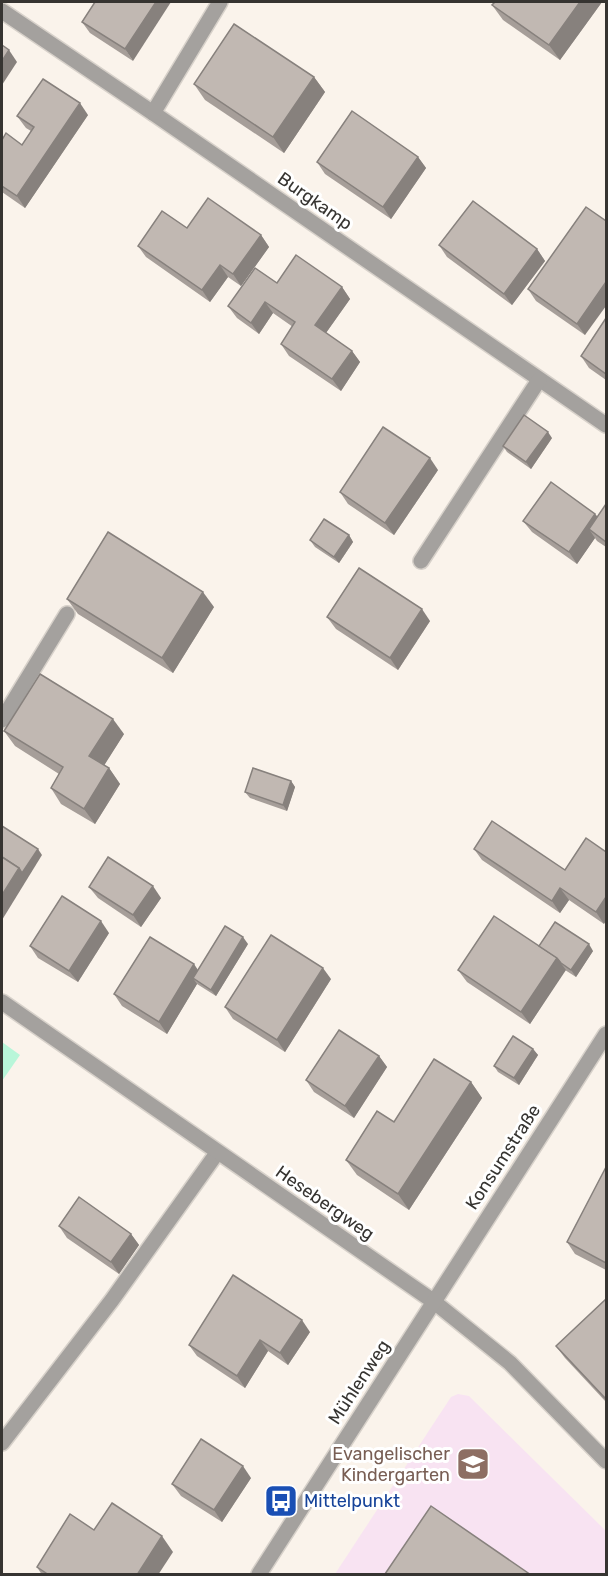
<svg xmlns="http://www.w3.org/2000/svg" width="608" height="1576" font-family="Rubik,sans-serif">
<rect width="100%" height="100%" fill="#faf3eb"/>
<!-- education -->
<polygon fill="#f8e3f2" points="458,1394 469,1396 606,1531 606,1574 335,1574 451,1397"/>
<!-- green -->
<polygon fill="#b8f6d9" points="2,1042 20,1055 2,1081"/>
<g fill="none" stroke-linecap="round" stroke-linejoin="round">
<!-- lane casing -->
<g stroke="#d7d1ca" stroke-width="18">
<g id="lane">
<polyline points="2,720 67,614"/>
<polyline points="2,1443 112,1300 217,1153"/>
</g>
</g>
<!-- street casing -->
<g stroke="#d7d1ca" stroke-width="18">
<g id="street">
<polyline points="2,11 153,113 606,425"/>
<polyline points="153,113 220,2"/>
<polyline points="421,561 539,380"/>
<polyline points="2,1002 433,1301 510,1363 606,1461"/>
<polyline points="259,1574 606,1034"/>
</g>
</g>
<!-- lane -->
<use href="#lane" stroke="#a4a19e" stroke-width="15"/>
<!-- street -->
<use href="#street" stroke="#a4a19e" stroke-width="15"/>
</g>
<!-- wall -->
<g fill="#a69e99">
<polygon points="95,2 133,61 90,33 82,22"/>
<polygon points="495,2 602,2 560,60 503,20 492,5"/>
<polygon points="314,77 325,92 284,153 205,100 194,84"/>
<polygon points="88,115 25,208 2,192 2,140 22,145 31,131 26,128 17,116"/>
<polygon points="418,157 426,168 391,219 325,174 317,162"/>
<polygon points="606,221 585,335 536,301 528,289"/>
<polygon points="187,228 261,235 269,247 241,286 228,277 210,302 146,257 138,246"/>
<polygon points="439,245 537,249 545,261 512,305 447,257"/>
<polygon points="277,283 342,287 350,299 326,333 352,351 360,362 341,391 289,356 281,344 293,327 273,313 259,334 237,318 228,306"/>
<polygon points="606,318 606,380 589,368 581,356"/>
<polygon points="552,438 531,469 507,452 503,446"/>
<polygon points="438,470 394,535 348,504 340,492"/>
<polygon points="606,504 606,547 597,541 595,538 577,564 532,532 523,521 595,514 598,517"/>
<polygon points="349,535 353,542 339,563 315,547 310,540"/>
<polygon points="67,599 214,607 173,673 78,614"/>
<polygon points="327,617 430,621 398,670 336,629"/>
<polygon points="4,731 124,734 104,765 109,768 120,784 95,824 61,804 51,788 59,774 15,746"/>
<polygon points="291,781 295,787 287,811 250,798 245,792"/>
<polygon points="586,838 604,924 569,900 560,913 482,860 474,849 565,870"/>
<polygon points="89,887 161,898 141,927 98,898"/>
<polygon points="109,933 78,982 38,958 30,946"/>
<polygon points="248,944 216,996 197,984 167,1034 122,1006 114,994 198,970"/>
<polygon points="539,946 593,951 576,977 565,970 530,1024 467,982 458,970"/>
<polygon points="331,979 285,1052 233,1019 225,1007"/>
<polygon points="533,1049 538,1055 519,1085 498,1072 494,1066"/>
<polygon points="379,1056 387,1067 354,1118 314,1092 306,1080"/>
<polygon points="471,1082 482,1098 409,1210 357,1175 346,1160 394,1122"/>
<polygon points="606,1167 606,1270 575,1254 567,1242"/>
<polygon points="59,1226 131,1234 139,1245 119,1274 67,1238"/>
<polygon points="606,1299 606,1402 565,1358 556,1346"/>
<polygon points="310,1332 288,1365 268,1351 245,1388 197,1356 189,1345"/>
<polygon points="251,1478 222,1522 181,1496 172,1484"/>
<polygon points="37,1567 48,1575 42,1575"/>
</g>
<!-- shaded-wall -->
<g fill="#87817d">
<polygon points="156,2 171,2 133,61 125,49"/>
<polygon points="580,2 602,2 560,60 549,45"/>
<polygon points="9,50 17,62 2,85 2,61"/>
<polygon points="314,77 325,92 284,153 273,137"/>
<polygon points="80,103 88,115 25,208 17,196"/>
<polygon points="418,157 426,168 391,219 383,207"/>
<polygon points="261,235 269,247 241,286 233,274"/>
<polygon points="537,249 545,261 512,305 504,294"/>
<polygon points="220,265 228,277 210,302 202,290"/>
<polygon points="606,282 606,306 585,335 577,324"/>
<polygon points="342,287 350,299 323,337 315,325"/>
<polygon points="265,302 273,313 259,334 251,323"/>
<polygon points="352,351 360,362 341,391 332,379"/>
<polygon points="548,432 552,438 531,469 526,462"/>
<polygon points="430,458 438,470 394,535 385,523"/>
<polygon points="595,514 604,525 589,529 595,538 577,564 569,552"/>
<polygon points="349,535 353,542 339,563 334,557"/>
<polygon points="203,592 214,607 173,673 162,658"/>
<polygon points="422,609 430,621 398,670 390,658"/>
<polygon points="113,719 124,734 100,772 89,756"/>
<polygon points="109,768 120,784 95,824 84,809"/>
<polygon points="291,781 295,787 287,811 283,805"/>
<polygon points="38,849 42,855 2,920 2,895 19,868"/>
<polygon points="153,886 161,898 141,927 133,915"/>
<polygon points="560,888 569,900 560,913 552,901"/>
<polygon points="606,897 606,921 604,924 596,912"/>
<polygon points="101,921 109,933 78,982 69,971"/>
<polygon points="243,937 248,944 216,996 211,990"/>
<polygon points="589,944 593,951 576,977 571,970"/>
<polygon points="557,958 566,970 530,1024 521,1012"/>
<polygon points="194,964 202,976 193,978 197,984 167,1034 159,1022"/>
<polygon points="323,968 331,979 285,1052 277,1040"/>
<polygon points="533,1049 538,1055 519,1085 514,1078"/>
<polygon points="379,1056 387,1067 354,1118 345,1106"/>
<polygon points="471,1082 482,1098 409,1210 398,1194"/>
<polygon points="131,1234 139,1245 119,1274 111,1262"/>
<polygon points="302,1320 310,1332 288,1365 280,1353"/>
<polygon points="260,1340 268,1351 245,1388 237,1376"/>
<polygon points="243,1466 251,1478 222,1522 214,1510"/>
<polygon points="162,1536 173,1552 158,1575 137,1575"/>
</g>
<!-- building -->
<g fill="#c1b8b2" stroke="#87817d" stroke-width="1.5">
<polygon points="95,2 156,2 125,49 82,22"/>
<polygon points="495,2 580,2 549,45 492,5"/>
<polygon points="234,24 314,77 273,137 194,84"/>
<polygon points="2,45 9,50 2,61"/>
<polygon points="43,79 80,103 17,196 2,186 2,140 6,133 22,145 34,127 17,116"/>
<polygon points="352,111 418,157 383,207 317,162"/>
<polygon points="208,198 261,235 233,274 220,265 202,290 138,246 162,211 187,228"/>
<polygon points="473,201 537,249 504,294 439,245"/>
<polygon points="586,207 606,221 606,282 577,324 528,289"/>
<polygon points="296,255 342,287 315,325 352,351 332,379 281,344 295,322 265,302 251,323 228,306 255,268 277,283"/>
<polygon points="606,318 606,374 581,356"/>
<polygon points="524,415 548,432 526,462 503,446"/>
<polygon points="383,427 430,458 385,523 340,492"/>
<polygon points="551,482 595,514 569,552 523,521"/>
<polygon points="606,504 606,542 589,529"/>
<polygon points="324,519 349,535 334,557 310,540"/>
<polygon points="108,532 203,592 162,658 67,599"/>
<polygon points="359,568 422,609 390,658 327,617"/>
<polygon points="40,674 113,719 89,756 109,768 84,809 51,788 63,767 4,731"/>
<polygon points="253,768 291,781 283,805 245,792"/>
<polygon points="492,821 565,870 586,838 606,852 606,897 596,912 560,888 552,901 474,849"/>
<polygon points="2,826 38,849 22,873 19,868 2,857"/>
<polygon points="2,857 19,868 2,895"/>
<polygon points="108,857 153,886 133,915 89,887"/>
<polygon points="62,896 101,921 69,971 30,946"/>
<polygon points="494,916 557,958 521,1012 458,970"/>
<polygon points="555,922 589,944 571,970 561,963 557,958 539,946"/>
<polygon points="225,926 243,937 211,990 193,978"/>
<polygon points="271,935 323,968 277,1040 225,1007"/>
<polygon points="150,937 194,964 159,1022 114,994"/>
<polygon points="339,1030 379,1056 345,1106 306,1080"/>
<polygon points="513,1036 533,1049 514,1078 494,1066"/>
<polygon points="434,1059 471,1082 398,1194 346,1160 377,1111 394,1122"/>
<polygon points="606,1167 606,1263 567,1242"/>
<polygon points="79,1197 131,1234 111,1262 59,1226"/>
<polygon points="233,1275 302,1320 280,1353 260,1340 237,1376 189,1345"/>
<polygon points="606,1299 606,1399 556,1346"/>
<polygon points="201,1439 243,1466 214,1510 172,1484"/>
<polygon points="112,1503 162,1536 137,1575 49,1575 37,1567 70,1514 94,1530"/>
<polygon points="431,1506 531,1575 386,1575 385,1574"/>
</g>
<!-- icons -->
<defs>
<g id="school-square" transform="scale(1.725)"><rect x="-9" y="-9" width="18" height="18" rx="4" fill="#8d6e63" stroke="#fff"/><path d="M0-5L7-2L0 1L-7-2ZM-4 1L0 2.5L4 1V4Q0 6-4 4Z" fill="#fff"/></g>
<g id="bus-square" transform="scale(1.725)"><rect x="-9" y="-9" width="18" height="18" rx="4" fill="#1a4fb4" stroke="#fff"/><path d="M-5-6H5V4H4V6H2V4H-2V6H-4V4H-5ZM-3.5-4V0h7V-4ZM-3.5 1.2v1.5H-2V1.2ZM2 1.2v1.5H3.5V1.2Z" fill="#fff"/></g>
</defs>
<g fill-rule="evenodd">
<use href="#school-square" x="473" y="1464"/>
<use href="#bus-square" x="281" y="1501"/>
</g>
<g text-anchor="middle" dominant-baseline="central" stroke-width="6" stroke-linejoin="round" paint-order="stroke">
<!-- street labels -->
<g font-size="18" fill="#363431" stroke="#fff">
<text transform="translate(315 201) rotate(35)">Burgkamp</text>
<text transform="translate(503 1157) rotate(-57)">Konsumstraße</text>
<text transform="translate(325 1203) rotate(35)">Hesebergweg</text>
<text transform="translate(359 1382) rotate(-57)">Mühlenweg</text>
</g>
<!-- education labels -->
<g font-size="18" fill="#785e54" stroke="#fff" text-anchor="end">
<text x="450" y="1454">Evangelischer<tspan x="450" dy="21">Kindergarten</tspan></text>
</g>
<!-- transit labels -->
<g font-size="18" fill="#164399" stroke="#fff" text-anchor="start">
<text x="304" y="1501">Mittelpunkt</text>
</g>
</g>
<!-- border -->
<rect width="608" height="1576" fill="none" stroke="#363431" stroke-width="6"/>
</svg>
